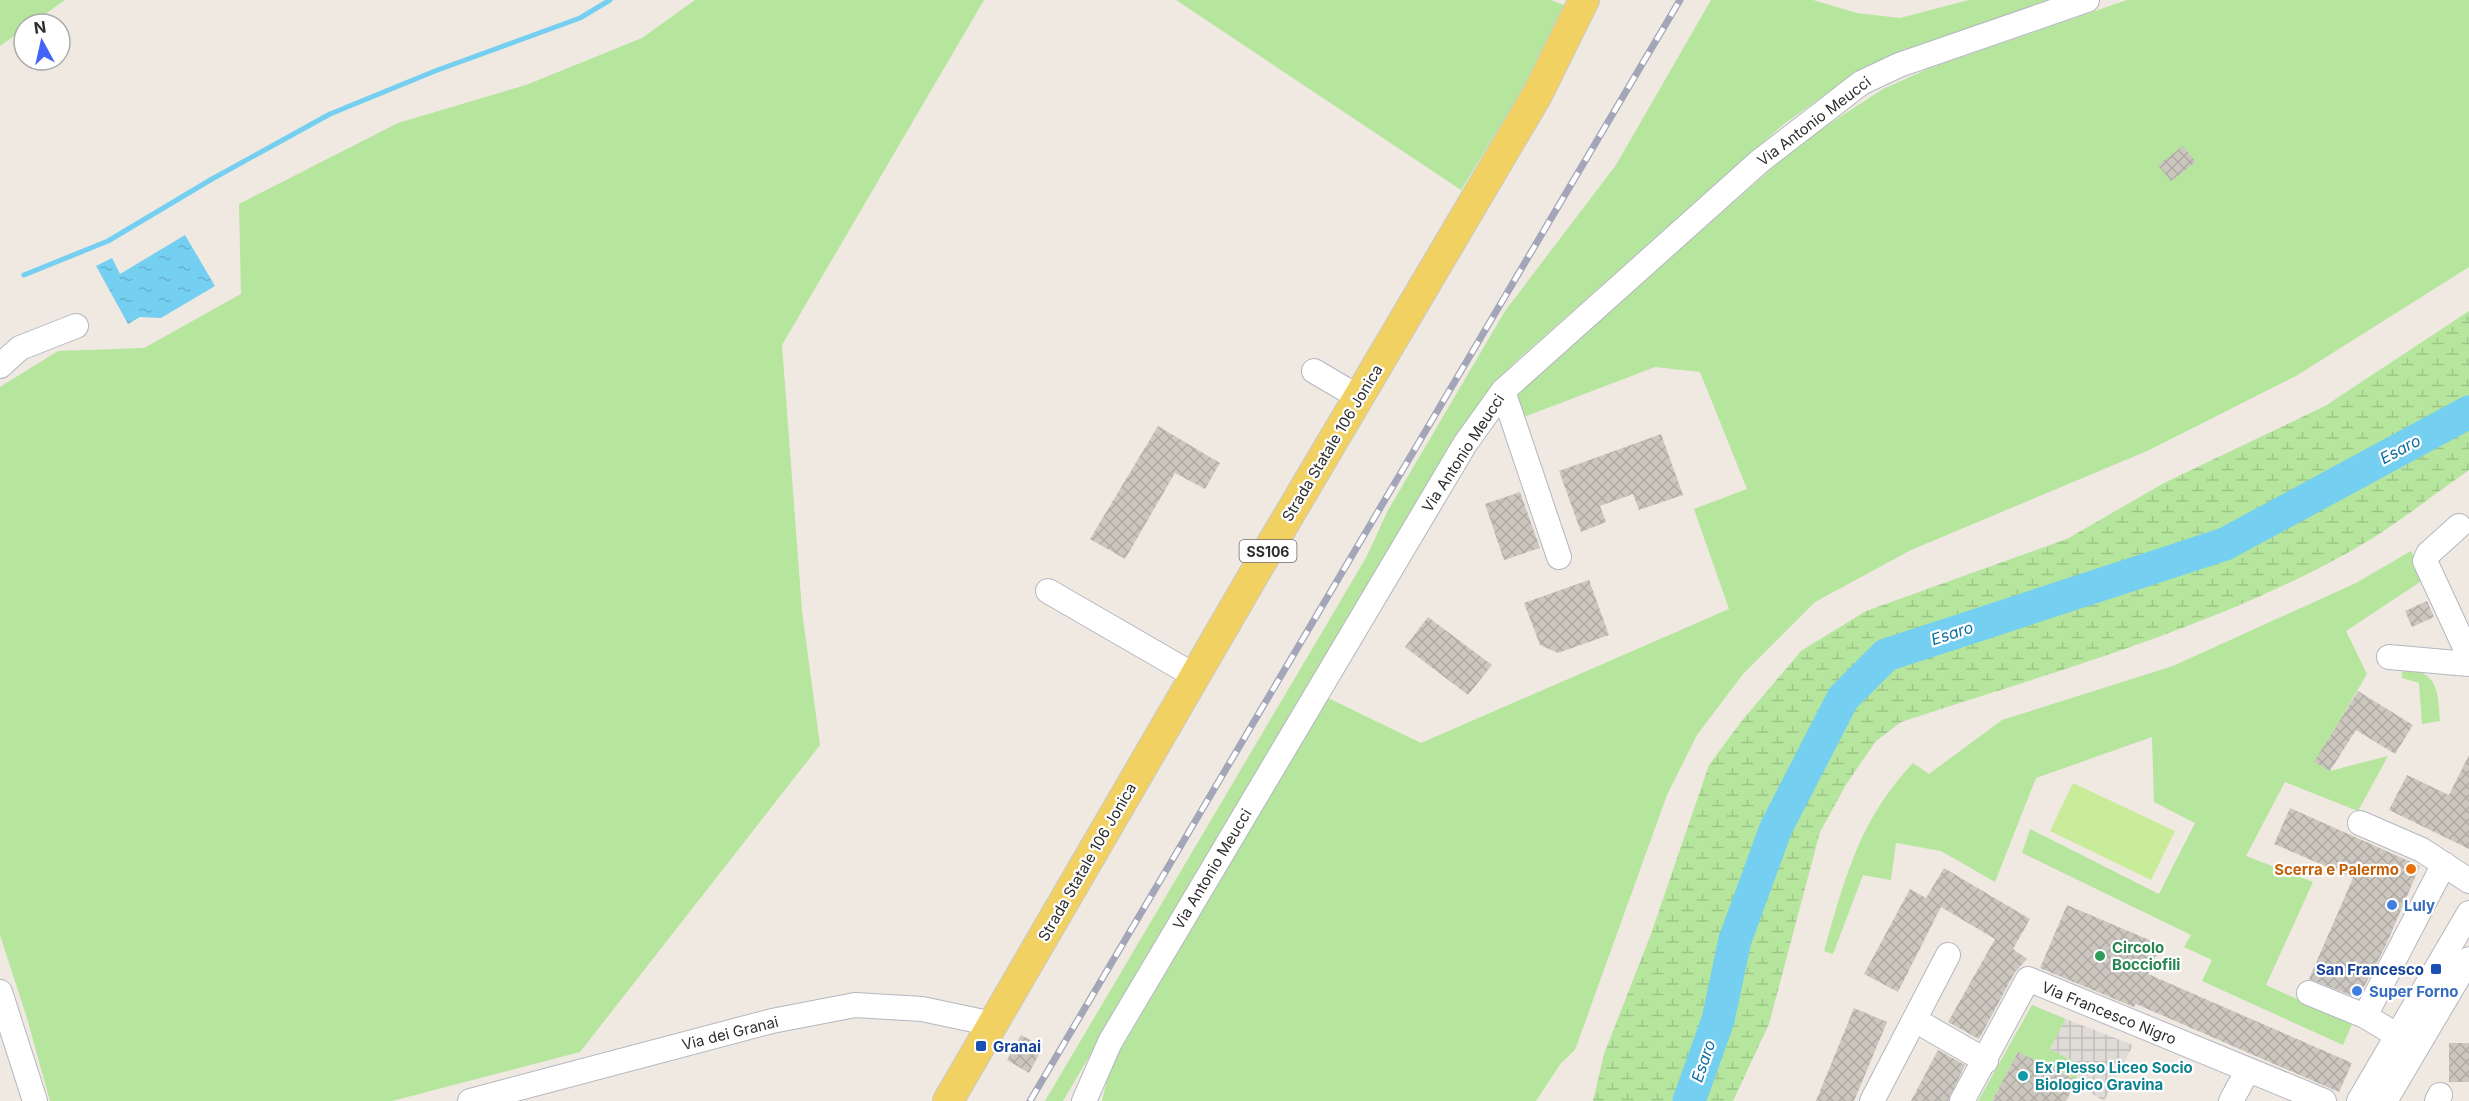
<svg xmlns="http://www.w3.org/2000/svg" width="2469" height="1101" font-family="Inter,sans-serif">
<defs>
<pattern id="wetland-marsh" width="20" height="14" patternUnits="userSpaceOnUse" patternTransform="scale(1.5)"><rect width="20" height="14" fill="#b6e59e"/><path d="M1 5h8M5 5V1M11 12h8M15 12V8" fill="none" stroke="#9dc588"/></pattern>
<pattern id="plaza-grid" width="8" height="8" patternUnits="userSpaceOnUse" patternTransform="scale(1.5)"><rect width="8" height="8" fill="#dfdcd8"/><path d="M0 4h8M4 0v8" fill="none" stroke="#c0bdba"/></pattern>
<pattern id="water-ripples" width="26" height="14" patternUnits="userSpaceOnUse" patternTransform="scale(1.5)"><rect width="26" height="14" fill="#75cff0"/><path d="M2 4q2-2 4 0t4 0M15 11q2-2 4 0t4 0" fill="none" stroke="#66b2ce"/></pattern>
<pattern id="building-cross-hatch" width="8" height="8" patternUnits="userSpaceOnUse" patternTransform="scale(1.5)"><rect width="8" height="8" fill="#cbc7bf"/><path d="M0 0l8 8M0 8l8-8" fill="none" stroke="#afaba4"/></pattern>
</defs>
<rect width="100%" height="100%" fill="#efe9e1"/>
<!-- grass -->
<g fill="#b6e59e">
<polygon points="0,0 65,0 31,24 24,24 24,29 0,46"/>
<polygon points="695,0 984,0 782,345 802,611 820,745 580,1052 392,1101 50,1101 27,1018 0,935 0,387 58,351 144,348 241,294 239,204 398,123 526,85 642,38"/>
<polygon points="1176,0 1551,0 1564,5 1522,90 1461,190"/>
<polygon points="1711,0 1813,0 1857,13 1900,18 1969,0 2054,0 1916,46 1881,61 1842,83 1785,123 1514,363 1492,389 1246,791 1063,1101 1045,1101 1367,556 1387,512 1505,311 1616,165"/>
<polygon points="2127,0 2469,0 2469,267 2296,376 2147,451 1911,550 1815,602 1743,674 1697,735 1667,795 1575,1050 1561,1063 1536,1101 1102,1101 1107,1079 1117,1056 1328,698 1421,743 1729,609 1694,509 1747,489 1700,372 1655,367 1524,417 1517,393 1803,141 1883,89 1930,68"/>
<path d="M 2411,551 L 2426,578 L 2346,631 L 2367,674 L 2315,762 L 2330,771 L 2388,756 L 2358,811 L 2285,782 L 2246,856 L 2313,882 L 2266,985 L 2352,1024 L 2343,1045 L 2202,981 L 2212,960 L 2184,947 L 2191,935 L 2022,853 L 2030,829 L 2159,894 L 2195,823 L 2154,802 L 2152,737 L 2036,778 L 1995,882 L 1941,851 L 1896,843 L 1891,880 L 1863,875 L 1833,954 L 1824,951 C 1845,878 1859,820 1913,763 L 1929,774 L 2002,720 L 2173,666 L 2356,583 Z"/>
<path d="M 2409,670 C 2439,672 2438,696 2440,721 L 2422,724 L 2419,683 L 2402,678 L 2402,672 Z"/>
<polygon points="2032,1005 2066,1019 2050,1049 2077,1063 2077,1080 2054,1068 2048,1079 2039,1062 2018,1052 1992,1101 1978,1101"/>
</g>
<!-- wetland -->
<path fill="url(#wetland-marsh)" d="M 2469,311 L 2469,470 C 2430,497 2391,529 2349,552 C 2209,630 2052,672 1901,722 L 1876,741 L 1847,783 L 1820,832 L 1769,1024 L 1733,1101 L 1593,1101 L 1604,1054 L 1651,934 L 1709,765 L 1740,723 L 1801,651 L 1866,611 L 2067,539 L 2164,483 L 2325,406 Z"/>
<!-- pitch -->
<polygon fill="#c9ec9a" points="2073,783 2175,831 2151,880 2050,831"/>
<!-- plaza -->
<polygon fill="url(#plaza-grid)" points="2066,1019 2133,1045 2104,1101 2079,1086 2077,1063 2050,1049"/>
<!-- water -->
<polygon fill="url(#water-ripples)" points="185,235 215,286 161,318 140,317 128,324 96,266 112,258 120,274"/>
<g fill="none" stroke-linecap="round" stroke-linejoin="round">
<!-- stream -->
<polyline stroke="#75cff0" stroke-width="5" points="24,275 108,241 212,179 330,114 435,71 580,18 610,0"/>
<!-- river -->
<polyline stroke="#75cff0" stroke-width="33" points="1689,1101 1718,1020 1735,940 1776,828 1843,698 1886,655 2225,544 2469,412"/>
</g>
<!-- building -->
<g fill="url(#building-cross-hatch)">
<polygon points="2183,146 2196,162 2171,181 2158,165"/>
<polygon points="1158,426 1220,463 1205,489 1175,473 1125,559 1090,539"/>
<polygon points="1661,434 1683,495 1639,510 1633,494 1600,506 1606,522 1581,532 1559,471"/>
<polygon points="1520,492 1540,548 1504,560 1485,504"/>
<polygon points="1589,580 1609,635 1558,653 1540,645 1524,603"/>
<polygon points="2427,601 2434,617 2412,627 2405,611"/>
<polygon points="1428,617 1492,665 1468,695 1405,647"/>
<polygon points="2358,691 2413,725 2395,754 2356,730 2330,771 2314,762"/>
<polygon points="2469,755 2469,849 2389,810 2407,775 2449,795"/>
<polygon points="2290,808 2420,866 2385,947 2358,998 2309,979 2353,878 2274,844"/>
<polygon points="1944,868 2030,919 2013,949 2027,959 2015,972 1979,1039 1948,1022 1995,939 1941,907 1898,992 1864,974 1910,889 1926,898"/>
<polygon points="2067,905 2161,945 2148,974 2352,1063 2339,1092 2136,1004 2134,1007 2040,968"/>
<polygon points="1854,1008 1887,1022 1854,1101 1816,1101"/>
<polygon points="1021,1035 1043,1047 1029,1073 1007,1060"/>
<rect x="2449" y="1043" width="20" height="39"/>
<polygon points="1938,1050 1965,1065 1948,1101 1911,1101"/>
<polygon points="2018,1052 2077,1080 2066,1101 1992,1101"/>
</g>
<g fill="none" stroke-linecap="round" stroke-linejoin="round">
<!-- minor casing -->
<g stroke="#b4b7c1" stroke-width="26">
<g id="minor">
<polyline points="0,366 20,348 76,326"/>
<polyline points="1314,371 1360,398"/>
<polyline points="1503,391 1559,557"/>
<polyline points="2459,526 2428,554 2425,561 2469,656"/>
<polyline points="1048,591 1195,676"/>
<polyline points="2389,657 2469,664"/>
<polyline points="2360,823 2422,850 2469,881"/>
<polyline points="0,992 35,1101"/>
<polyline points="2309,993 2365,1016 2398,1036"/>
<polyline points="2365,1016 2444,864"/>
<polyline points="1915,1020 1986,1061"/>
<polyline points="470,1101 772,1021 855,1005 922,1009 993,1024"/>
<polyline points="1084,1101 1110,1042 1465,444 1503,391 1760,161 1861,83 1899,65 2087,0"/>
<polyline points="1872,1101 1948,955"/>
<polyline points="1962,1101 2028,979 2324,1101"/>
<polyline points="2231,1101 2248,1070"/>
<polyline points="2359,1101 2469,913"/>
<polyline points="2385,1101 2469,959"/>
<polyline points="2437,1101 2440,1095"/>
</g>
</g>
<!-- major casing -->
<g stroke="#c9c9c9" stroke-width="32">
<polyline id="major" points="948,1101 1253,576 1537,95 1584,0"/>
</g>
<!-- minor -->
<use href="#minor" stroke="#fff" stroke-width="24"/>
<!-- major -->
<use href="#major" stroke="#f2d163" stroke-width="30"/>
<!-- rail casing -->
<g stroke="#a3a6b8" stroke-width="7">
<polyline id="rail" points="1030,1101 1680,0"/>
</g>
<!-- rail -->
<use href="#rail" stroke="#fff" stroke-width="4.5" stroke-dasharray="14" stroke-linecap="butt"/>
</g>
<!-- markers -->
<circle fill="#e8710a" stroke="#fff" stroke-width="2" cx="2411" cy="869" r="6"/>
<g fill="#3f7fe0" stroke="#fff" stroke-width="2">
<circle cx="2392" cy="905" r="6"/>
<circle cx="2357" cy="991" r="6"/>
</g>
<circle fill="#2e9e5b" stroke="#fff" stroke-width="2" cx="2100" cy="956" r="6"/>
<g fill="#1a4fb4" stroke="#fff" stroke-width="2">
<rect x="2430" y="963" width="12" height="12" rx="3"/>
<rect x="975" y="1040" width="12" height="12" rx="3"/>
</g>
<circle fill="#0f9aa8" stroke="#fff" stroke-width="2" cx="2023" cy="1076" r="6"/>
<g text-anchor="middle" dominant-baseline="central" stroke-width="4.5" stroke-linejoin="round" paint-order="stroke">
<!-- shield labels -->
<rect fill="#fff" stroke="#6d6d6d" stroke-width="1.5" x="1239.5" y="540" width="57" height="22" rx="4.5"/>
<g font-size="14" font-weight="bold" fill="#2e2e2e">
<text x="1268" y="551">SS106</text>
</g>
<!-- street labels -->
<g font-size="15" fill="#2e2e2e" stroke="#fff">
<text transform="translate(1814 121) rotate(-37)">Via Antonio Meucci</text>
<text transform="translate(1332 443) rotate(-59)">Strada Statale 106 Jonica</text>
<text transform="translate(1463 453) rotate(-57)">Via Antonio Meucci</text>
<text transform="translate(1087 862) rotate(-60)">Strada Statale 106 Jonica</text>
<text transform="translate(1212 869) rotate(-59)">Via Antonio Meucci</text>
<text transform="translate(2109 1013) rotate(22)">Via Francesco Nigro</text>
<text transform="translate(730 1033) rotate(-14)">Via dei Granai</text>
</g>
<!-- food labels -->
<g font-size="15" font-weight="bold" fill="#c56008" stroke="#fff" text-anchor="end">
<text x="2399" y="869">Scerra e Palermo</text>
</g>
<!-- shop labels -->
<g font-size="15" font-weight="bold" fill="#366cbe" stroke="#fff" text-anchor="start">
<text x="2404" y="905">Luly</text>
<text x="2369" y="991">Super Forno</text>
</g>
<!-- leisure labels -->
<g font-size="15" font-weight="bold" fill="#27864d" stroke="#fff" text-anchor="start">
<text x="2112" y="947">Circolo<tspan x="2112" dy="17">Bocciofili</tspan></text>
</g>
<!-- transit labels -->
<g font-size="15" font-weight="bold" fill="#164399" stroke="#fff" text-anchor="end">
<text x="2424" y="969">San Francesco</text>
<text x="993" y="1046" text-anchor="start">Granai</text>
</g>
<!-- culture labels -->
<g font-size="15" font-weight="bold" fill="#0d838f" stroke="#fff" text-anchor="start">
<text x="2035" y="1067">Ex Plesso Liceo Socio<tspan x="2035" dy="17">Biologico Gravina</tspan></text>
</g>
<!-- water labels -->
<g font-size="16" font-style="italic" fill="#0d6fa3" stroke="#fff">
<text transform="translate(2400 449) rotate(-28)">Esaro</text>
<text transform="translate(1952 633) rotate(-18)">Esaro</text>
<text transform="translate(1703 1061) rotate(-71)">Esaro</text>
</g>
</g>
<!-- north arrow -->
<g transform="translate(42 42) rotate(352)"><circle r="28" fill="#ffffff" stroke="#ababab" stroke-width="1.5"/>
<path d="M0-4.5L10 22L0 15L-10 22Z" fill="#4264fb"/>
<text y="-9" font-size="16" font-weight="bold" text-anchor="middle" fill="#2e2e2e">N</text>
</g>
</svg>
